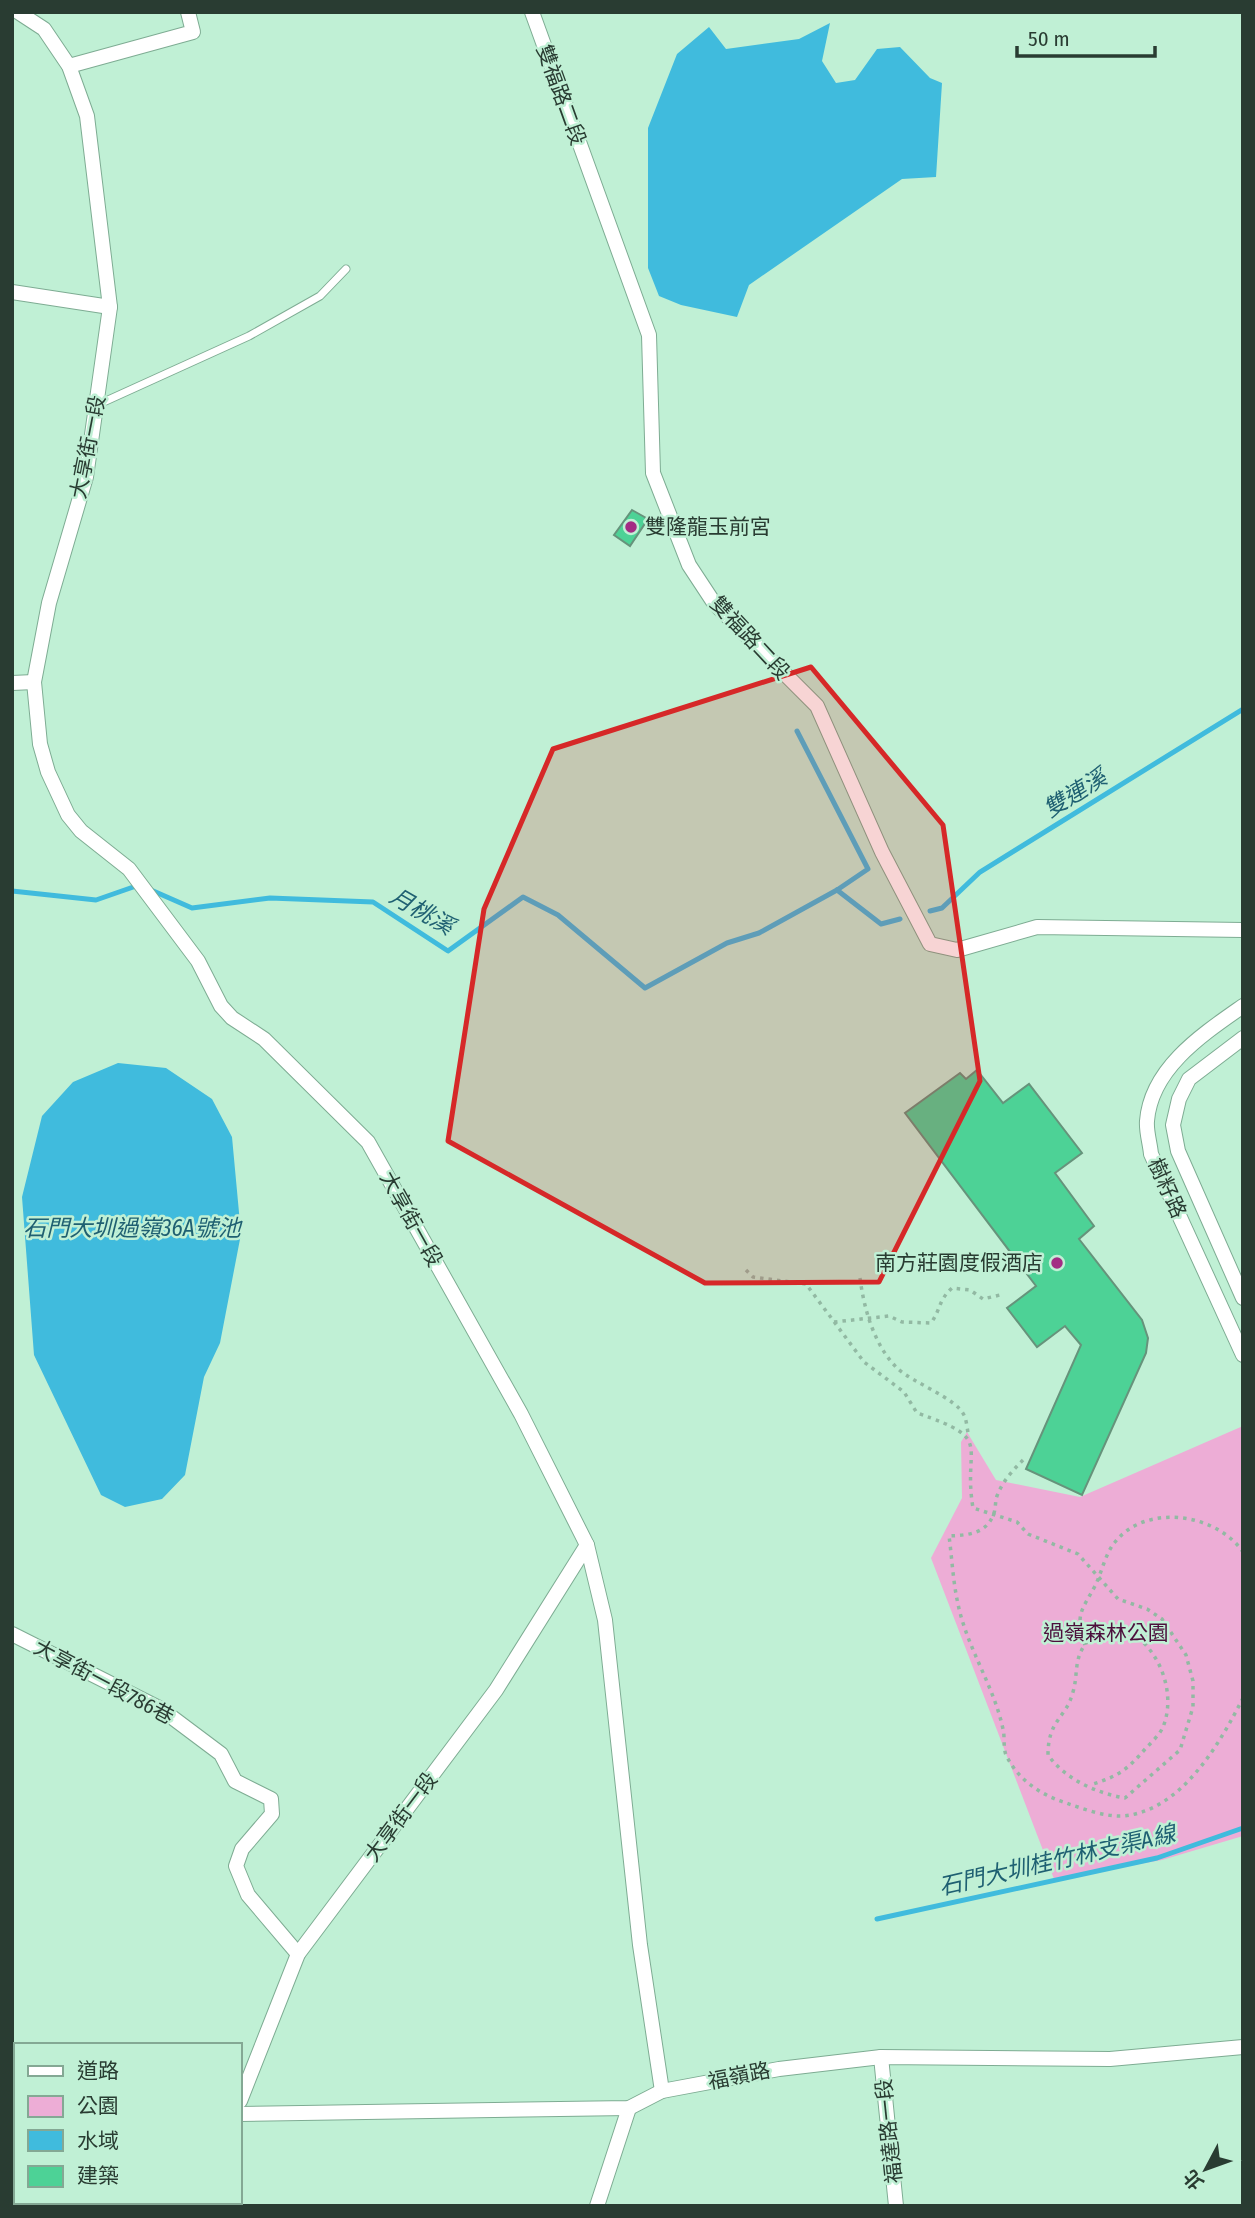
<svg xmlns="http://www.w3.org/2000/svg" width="1255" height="2218" font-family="'Fira Sans Condensed','Noto Sans TC',sans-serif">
<rect width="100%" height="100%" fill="#c0f0d5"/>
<!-- green -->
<polygon fill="#edadd6" points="1243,1426 1243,1836 1162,1860 1054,1879 931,1558 962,1498 961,1442 967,1432 996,1480 1080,1497"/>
<!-- water -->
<g fill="#40bbdd">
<polygon points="830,23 822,61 836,83 855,80 877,49 900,47 930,78 942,83 936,177 902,179 749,285 737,317 681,305 659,296 648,268 648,128 677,54 709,27 726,49 799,39"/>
<polygon points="118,1063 166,1068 212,1099 232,1137 241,1234 220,1343 204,1377 185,1475 162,1499 125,1507 101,1495 34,1355 22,1197 42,1116 73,1082"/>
</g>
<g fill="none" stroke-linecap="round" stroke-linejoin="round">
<!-- stream -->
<g stroke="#40bbdd" stroke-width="5">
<polyline points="151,890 192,908 270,898 373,902 448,951 523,897 558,915 645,988 727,943 759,933 837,890 868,869 797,731"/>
<polyline points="837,890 881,924 900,919"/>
<polyline points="12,891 96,900 139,885"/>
<polyline points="930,911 942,908 980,872 1243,709"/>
<polyline points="877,1919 1157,1858 1243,1828"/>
</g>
</g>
<!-- building -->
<g fill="#4dd296" stroke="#66937b" stroke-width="2">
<polygon points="632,510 648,519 630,546 614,535"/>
<polygon points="977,1070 1003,1103 1029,1084 1082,1153 1055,1173 1094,1226 1079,1239 1142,1320 1148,1338 1146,1353 1082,1495 1026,1469 1081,1345 1065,1326 1037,1347 1007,1308 1036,1286 905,1113 960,1073 966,1079"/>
</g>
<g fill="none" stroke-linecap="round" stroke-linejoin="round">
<!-- lane casing -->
<g stroke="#7eac93" stroke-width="9">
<g id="lane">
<polyline points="97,405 249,336 320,296 346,269"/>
<polyline points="81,2206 85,2202"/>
</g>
</g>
<!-- street casing -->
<g stroke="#7eac93" stroke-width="16">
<g id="street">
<polyline points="18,12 44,29 69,66 87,116 110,307 86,477 49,603 34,682 40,744 48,772 68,815 81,831 129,869 198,961 221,1006 232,1018 264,1039 368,1142 521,1414 587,1545 605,1620 640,1945 662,2091"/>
<polyline points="532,12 649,335 653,473 689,565 714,603 817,706 882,852 930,944 957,950 1037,927 1243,930"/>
<polyline points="69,66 193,32 188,12"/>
<polyline points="12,292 110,307"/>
<polyline points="12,683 34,682"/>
<path d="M 1243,1006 C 1203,1034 1151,1068 1147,1121 C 1146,1131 1150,1143 1151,1154 L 1243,1355"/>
<polyline points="1243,1038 1189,1079 1179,1099 1173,1125 1178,1151 1243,1298"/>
<polyline points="12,1634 161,1709 221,1754 235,1781 271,1799 272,1814 242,1849 236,1866 248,1895 298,1954"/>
<polyline points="881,2057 896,2206"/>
<polyline points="240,2101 298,1954 496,1690 587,1545"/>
<polyline points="240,2114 629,2108 662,2091 779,2069 881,2057 1110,2059 1243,2047"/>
<polyline points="12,2167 16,2165"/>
<polyline points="597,2206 629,2108"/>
</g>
</g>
<!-- path -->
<g stroke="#92b9a3" stroke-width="3.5" stroke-dasharray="3.5 5" stroke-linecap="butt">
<path d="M 746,1270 L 753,1277 L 806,1284 L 864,1362 L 904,1392 L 917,1413 C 996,1440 962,1443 973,1508 L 1017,1522 L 1028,1534 L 1078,1554 L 1118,1599 L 1147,1609 L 1162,1619 L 1186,1655 L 1193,1681 L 1193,1707 L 1180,1750 L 1125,1798 C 1096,1793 1065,1779 1048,1755 C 1048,1719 1066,1719 1073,1692 C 1078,1675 1074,1661 1084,1646 C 1121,1593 1186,1670 1163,1727 C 1160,1734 1152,1742 1146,1748 C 1127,1770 1119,1776 1090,1785"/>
<path d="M 860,1278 C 864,1309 874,1345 897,1368 C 913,1383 956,1398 964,1415 C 967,1421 967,1430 969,1437"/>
<path d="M 834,1322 L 889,1316 L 902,1322 L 931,1323 C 941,1309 938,1301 952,1288 L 970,1290 L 983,1299 L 1004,1294"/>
<path d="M 1023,1460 C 1013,1470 1002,1482 997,1496 C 995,1501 996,1507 994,1513 C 987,1534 968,1535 949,1536 C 952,1558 953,1582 958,1604 C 967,1648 994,1686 1003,1729 C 1005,1737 1003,1747 1006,1755 C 1018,1780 1041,1795 1066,1803 C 1084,1809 1105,1817 1123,1816 C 1181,1811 1219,1745 1243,1698"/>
<path d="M 1085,1645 C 1075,1614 1081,1612 1095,1586 C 1102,1572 1105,1554 1115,1542 C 1146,1503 1216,1513 1243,1552"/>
</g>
<!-- lane -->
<use href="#lane" stroke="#fff" stroke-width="7"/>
<!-- street -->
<use href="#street" stroke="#fff" stroke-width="14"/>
</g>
<!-- marked area -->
<path fill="#d62828" fill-opacity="0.2" stroke="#d62828" stroke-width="5" stroke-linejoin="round" d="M 811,667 L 943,825 L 980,1081 L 879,1282 L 705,1283 L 448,1141 L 484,909 L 553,749 Z"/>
<!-- markers -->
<g fill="#a32c84" stroke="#c0f0d5" stroke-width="2.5">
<circle cx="631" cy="527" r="7"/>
<circle cx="1057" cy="1263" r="7"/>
</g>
<g text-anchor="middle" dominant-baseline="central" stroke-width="5" stroke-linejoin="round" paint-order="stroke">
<!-- street labels -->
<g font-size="21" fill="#293c32" stroke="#c0f0d5">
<text transform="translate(561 95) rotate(70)">雙福路二段</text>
<text transform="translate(88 447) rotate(-79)">大享街一段</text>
<text transform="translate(750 638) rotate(47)">雙福路二段</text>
<text transform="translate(1167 1188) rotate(66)">樹籽路</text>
<text transform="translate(411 1219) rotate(61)">大享街一段</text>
<text transform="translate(104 1682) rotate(28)">大享街一段786巷</text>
<text transform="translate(401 1817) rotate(-53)">大享街一段</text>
<text transform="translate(739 2076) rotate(-11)">福嶺路</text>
<text transform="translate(889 2131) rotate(-96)">福達路一段</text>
</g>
<!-- poi labels -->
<g font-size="21" fill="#293c32" stroke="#c0f0d5" text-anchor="start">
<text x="645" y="527">雙隆龍玉前宮</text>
<text x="1043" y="1263" text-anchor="end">南方莊園度假酒店</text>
</g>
<!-- park labels -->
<g font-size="21" fill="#4c0f3c" stroke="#c0f0d5">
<text x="1106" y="1633">過嶺森林公園</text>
</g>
<!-- water labels -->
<g font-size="23" font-style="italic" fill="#1f6072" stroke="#c0f0d5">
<text transform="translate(1075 793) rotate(-32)">雙連溪</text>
<text transform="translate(422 911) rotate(30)">月桃溪</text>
<text x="132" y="1228">石門大圳過嶺36A號池</text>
<text transform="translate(1057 1860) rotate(-13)">石門大圳桂竹林支渠A線</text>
</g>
</g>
<!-- border -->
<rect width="1255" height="2218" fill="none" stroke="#293c32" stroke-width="28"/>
<!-- legend -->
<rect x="14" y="2043" width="228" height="161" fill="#c0f0d5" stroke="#84a894" stroke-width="2"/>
<rect x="28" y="2066" width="35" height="10" fill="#ffffff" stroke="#84a894" stroke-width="2"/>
<text x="77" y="2078" font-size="21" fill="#293c32">道路</text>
<rect x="28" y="2096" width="35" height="21" fill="#edadd6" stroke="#84a894" stroke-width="2"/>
<text x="77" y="2113" font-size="21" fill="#293c32">公園</text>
<rect x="28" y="2130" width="35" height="21" fill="#40bbdd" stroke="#84a894" stroke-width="2"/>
<text x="77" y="2148" font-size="21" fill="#293c32">水域</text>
<rect x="28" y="2166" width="35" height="21" fill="#4dd296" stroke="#84a894" stroke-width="2"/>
<text x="77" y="2183" font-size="21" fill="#293c32">建築</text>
<!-- north arrow -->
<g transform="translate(1206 2169) rotate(229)" stroke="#c0f0d5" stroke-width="5" paint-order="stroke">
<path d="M0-5L12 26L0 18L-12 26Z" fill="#293c32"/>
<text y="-10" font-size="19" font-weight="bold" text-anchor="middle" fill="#293c32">北</text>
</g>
<!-- scale -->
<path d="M1017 46v10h138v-10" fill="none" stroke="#293c32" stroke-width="3.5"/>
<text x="1028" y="46" font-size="21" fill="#293c32" stroke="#c0f0d5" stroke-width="5" paint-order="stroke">50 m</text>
</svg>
